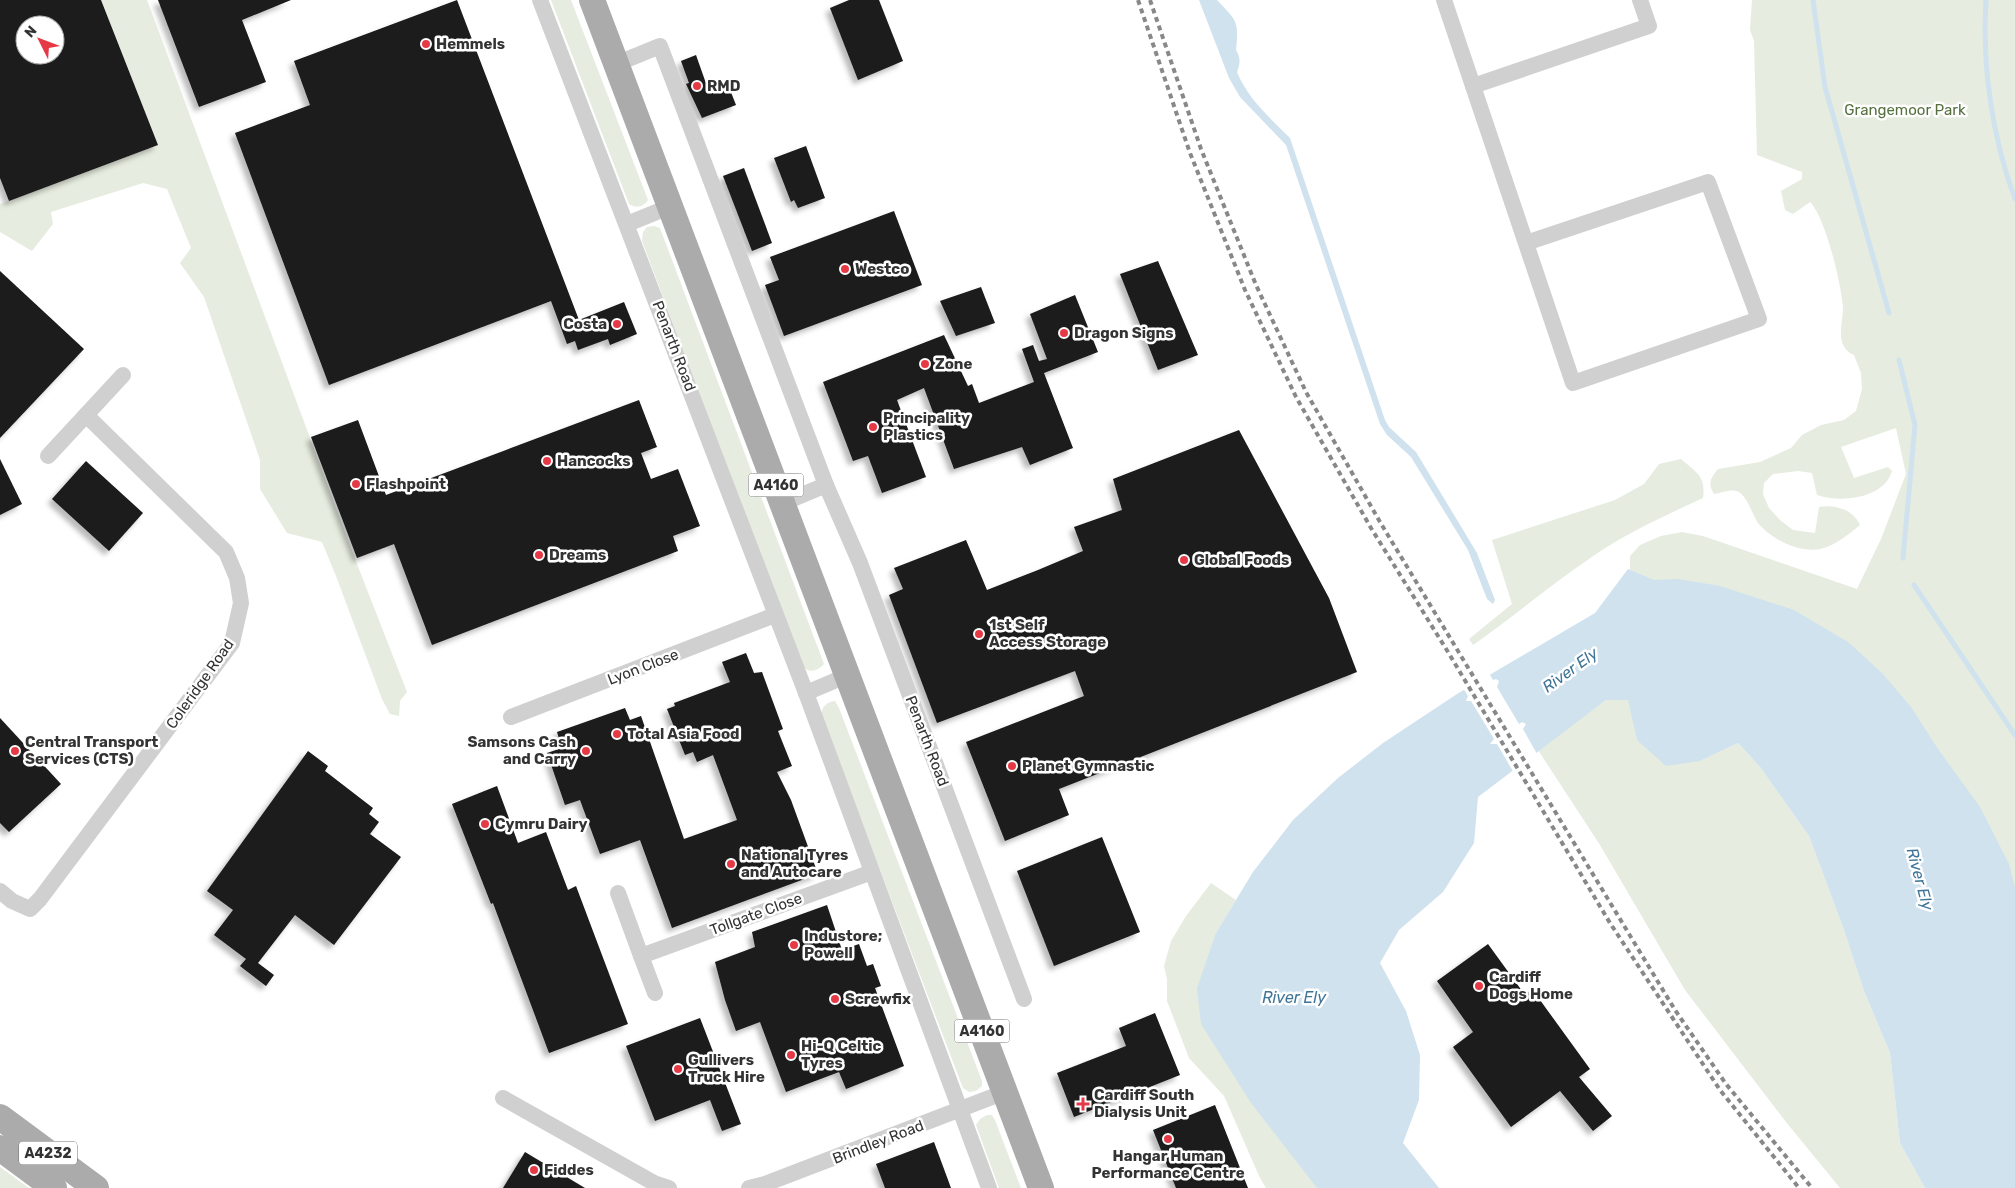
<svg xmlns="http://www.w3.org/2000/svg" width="2015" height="1188" font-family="Rubik,sans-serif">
<defs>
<filter id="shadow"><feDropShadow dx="-4.5" dy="4.5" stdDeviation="2.5" flood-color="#0004"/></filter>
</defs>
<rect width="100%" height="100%" fill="#fff"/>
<!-- green -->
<g fill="#e6ecdf">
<polygon points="101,0 147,0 357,564 407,692 400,701 399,716 390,714 382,699 336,576 322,542 287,533 260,489 260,460 204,297 180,263 191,248 167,189 143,183 51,212 53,224 32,251 0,232 0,204 158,145"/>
<path d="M 551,0 L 571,0 L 648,200 C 643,207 637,209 629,204 Z"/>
<path d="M 1752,0 L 2015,0 L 2015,929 L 1659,584 L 1630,570 L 1630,556 L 1640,545 L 1661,536 L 1682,532 L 1703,536 L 1857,589 L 1881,539 L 1906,474 L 1896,428 L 1841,447 L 1854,478 L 1888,467 L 1892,471 C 1884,499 1840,503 1817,495 L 1812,473 L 1798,471 L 1773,474 L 1764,483 L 1763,494 L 1769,508 L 1780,520 L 1793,530 L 1815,533 L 1819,507 C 1834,504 1853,509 1860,525 C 1849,534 1835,546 1820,549 C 1799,553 1771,539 1758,523 C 1752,514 1747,495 1737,491 C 1730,489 1720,493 1714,494 C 1707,483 1711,478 1718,469 L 1760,462 L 1791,448 L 1802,435 L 1821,425 L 1844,420 L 1856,411 L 1862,389 L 1861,373 L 1854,355 C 1848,353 1844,348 1842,342 C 1839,331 1843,319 1843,307 C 1841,284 1826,218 1810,202 L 1793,214 L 1785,210 L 1781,191 L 1802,179 L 1802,172 L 1757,155 L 1754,41 L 1750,30 Z"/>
<path d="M 654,226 L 660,228 L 824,664 C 816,673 806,673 800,663 L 642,241 L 643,232 L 647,227 Z"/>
<path d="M 1681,459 C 1697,473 1706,476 1703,498 C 1664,516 1624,534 1589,559 C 1549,586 1512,618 1473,645 L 1469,639 L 1512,604 L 1492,540 L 1615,500 L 1644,484 L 1659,464 Z"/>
<polygon points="1606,700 1629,700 1637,740 1700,761 1738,743 1760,767 1809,836 1844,930 1864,991 1890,1053 1900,1143 1925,1188 1840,1188 1786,1122 1685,990 1600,845 1538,750"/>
<path d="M 835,701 L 839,708 L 982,1081 L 982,1086 L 976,1091 L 969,1092 L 963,1088 L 821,715 C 822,707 826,702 835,701 Z"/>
<polygon points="1211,883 1236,900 1216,933 1317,1188 1266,1188 1260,1178 1224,1096 1189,1058 1167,1001 1167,979 1164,966 1171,941 1186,916"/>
<polygon points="987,1115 992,1115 995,1120 1021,1188 999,1188 976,1125 980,1119"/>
<polygon points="0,1167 29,1188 0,1188"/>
</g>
<!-- water -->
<g fill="#cfe2ee">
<path d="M 1199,0 L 1217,0 C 1237,21 1239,21 1236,50 C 1241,58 1240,64 1237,72 C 1248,99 1270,118 1290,138 L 1385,420 L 1389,427 L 1416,452 L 1477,553 L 1495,600 L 1493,604 L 1487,599 L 1468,550 L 1411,457 L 1387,435 L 1380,424 L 1286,145 L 1240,97 L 1229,78 Z"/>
<polygon points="1628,569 1654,580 1678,579 1720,586 1794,610 1848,642 1882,673 1911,707 1938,749 1980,807 2009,864 2015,888 2015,1188 1925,1188 1900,1143 1890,1053 1864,991 1844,930 1809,836 1760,767 1738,743 1700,761 1666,766 1637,740 1628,700 1606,700 1478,797 1474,843 1443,892 1399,930 1380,963 1406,1011 1420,1055 1419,1100 1403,1143 1439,1188 1317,1188 1251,1103 1201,1024 1197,988 1216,933 1253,872 1293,820 1338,778 1383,743 1457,694 1595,613"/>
</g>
<!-- pier -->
<polygon fill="#fff" points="1489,673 1493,680 1496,679 1499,681 1497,687 1519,724 1522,722 1526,724 1523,729 1537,754 1514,773 1497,744 1490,744 1494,739 1471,701 1466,701 1468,696 1463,688"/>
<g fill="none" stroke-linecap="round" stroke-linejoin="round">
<!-- stream -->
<g stroke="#cfe2ee" stroke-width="5">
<polyline points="1813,0 1825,87 1889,313"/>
<path d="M 1986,0 C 1982,66 1992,137 2015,199"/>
<polyline points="1899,360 1915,425 1903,558"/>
<polyline points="1914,585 2015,735"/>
</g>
</g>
<!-- building -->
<g fill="#1a1a1a" fill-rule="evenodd" filter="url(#shadow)">
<path d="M 0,0 L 101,0 L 158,145 L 9,201 L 0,178 ZM 25,25 L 55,25 L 55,55 L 25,55 Z"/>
<polygon points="158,0 291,0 242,20 266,82 199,107"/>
<polygon points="457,0 579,320 624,302 637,334 610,345 608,339 578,350 575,341 567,344 551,301 329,385 235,133 310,105 294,61"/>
<polygon points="849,0 879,0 903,61 858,80 830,8"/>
<polygon points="696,55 708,89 727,82 736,105 702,118 686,84 689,83 681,61"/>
<polygon points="806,146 825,198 798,208 794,200 791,202 774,158"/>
<polygon points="744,168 772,243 752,251 723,176"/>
<polygon points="894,211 922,285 784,336 765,285 779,280 770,257"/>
<polygon points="1158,261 1198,355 1158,370 1120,274"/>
<polygon points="0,271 84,349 0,438"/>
<polygon points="981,287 995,323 956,336 940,301"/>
<polygon points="1075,295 1098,352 1044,373 1073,448 1030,465 1022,447 954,469 924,388 897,400 926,477 882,493 868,456 853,461 823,382 944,335 968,386 972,384 979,403 1034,382 1022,349 1033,345 1039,361 1047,359 1030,314"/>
<polygon points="639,400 657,447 641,453 651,479 678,469 700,526 673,536 678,551 432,645 394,544 357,558 311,437 358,420 386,495"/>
<polygon points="1239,430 1329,598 1357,672 1059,789 1069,815 1005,841 966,742 1084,696 1075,671 937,723 889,595 903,589 894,568 966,540 987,590 1038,570 1083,551 1074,527 1122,510 1113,479"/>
<polygon points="0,459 22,504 0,515"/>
<polygon points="86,461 143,513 109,551 52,499"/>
<polygon points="746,653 754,673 762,672 783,729 778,731 792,766 777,772 791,800 818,874 672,928 640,840 600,854 580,800 565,805 547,753 562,748 557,732 625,708 630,720 641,716 684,839 737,820 713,755 697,762 693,752 685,755 667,709 675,706 674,703 730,682 722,662"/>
<polygon points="0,718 61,784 9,832 0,823"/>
<polygon points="308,751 328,766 325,771 373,808 369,814 379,822 370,834 401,857 334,945 295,915 258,963 274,975 266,986 240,966 246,959 214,935 233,910 207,891"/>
<polygon points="497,786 518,843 546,832 568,890 576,886 628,1024 549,1053 493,903 491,904 452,804"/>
<polygon points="1102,837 1140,932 1054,966 1017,871"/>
<polygon points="827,905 842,950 859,944 867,966 873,964 881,986 875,988 904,1066 846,1089 839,1072 786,1092 760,1022 736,1031 725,1000 715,962 755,947 752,932"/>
<polygon points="1488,944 1525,995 1532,989 1590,1069 1579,1077 1612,1116 1593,1131 1560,1091 1511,1127 1453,1047 1473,1032 1437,981"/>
<polygon points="1155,1013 1180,1075 1074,1117 1057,1073 1126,1046 1119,1028"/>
<polygon points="700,1018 741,1124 722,1131 710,1100 655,1121 626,1046"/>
<polygon points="1215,1105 1248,1188 1176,1188 1153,1130"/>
<polygon points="934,1142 951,1188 885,1188 876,1164"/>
<polygon points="525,1152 585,1188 503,1188"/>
</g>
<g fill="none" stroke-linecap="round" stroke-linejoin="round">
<!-- minor -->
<g stroke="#d0d0d0" stroke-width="16">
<polyline points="540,0 806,693 989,1188"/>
<polyline points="1444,0 1573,383 1759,319 1708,182 1526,243"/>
<polyline points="616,64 660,46 826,485 860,563 1024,999"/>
<polyline points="1473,86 1649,26 1640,0"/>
<polyline points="627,224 669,207"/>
<polyline points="48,456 123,375"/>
<polyline points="783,503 826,485"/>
<polyline points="806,693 846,676"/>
<polyline points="511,717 775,615"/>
<polyline points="0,891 12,901 30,909 40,899 232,643 241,603 237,578 226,552 86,415"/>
<polyline points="618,893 641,956"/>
<polyline points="655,993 641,956 872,872"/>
<polyline points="503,1098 654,1183 669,1188"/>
<polyline points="749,1188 765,1184 1005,1092"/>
</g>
<!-- primary -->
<g stroke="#ababab" stroke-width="26">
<polyline points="592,0 1041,1188"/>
<polyline points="0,1117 96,1188"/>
<polyline points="0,1148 54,1188"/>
</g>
<!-- rail -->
<g stroke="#888" stroke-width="4" stroke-dasharray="5 4" stroke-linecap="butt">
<polyline points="1138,0 1190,153 1245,290 1296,397 1371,528 1448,652 1610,923 1720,1090 1799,1188"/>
<polyline points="1150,0 1201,149 1256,285 1306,392 1380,522 1675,1010 1726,1084 1812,1188"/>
</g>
</g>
<!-- markers -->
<g fill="#e63946" stroke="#fff" stroke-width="2">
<circle cx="426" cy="44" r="5"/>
<circle cx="697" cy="86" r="5"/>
<circle cx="845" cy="269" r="5"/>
<circle cx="617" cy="324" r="5"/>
<circle cx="1064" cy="333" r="5"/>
<circle cx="925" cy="364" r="5"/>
<circle cx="873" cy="427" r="5"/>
<circle cx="547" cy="461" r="5"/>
<circle cx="356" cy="484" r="5"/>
<circle cx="539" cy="555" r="5"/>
<circle cx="1184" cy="560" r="5"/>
<circle cx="979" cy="634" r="5"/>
<circle cx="617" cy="734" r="5"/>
<circle cx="15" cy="751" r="5"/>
<circle cx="586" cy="751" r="5"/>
<circle cx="1012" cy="766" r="5"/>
<circle cx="485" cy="824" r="5"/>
<circle cx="731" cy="864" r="5"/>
<circle cx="794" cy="945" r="5"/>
<circle cx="1479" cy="986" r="5"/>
<circle cx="835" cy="999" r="5"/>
<circle cx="791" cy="1055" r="5"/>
<circle cx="678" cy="1069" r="5"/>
<path d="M1080.5 1096.5h5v5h5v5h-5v5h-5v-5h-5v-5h5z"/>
<circle cx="1168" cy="1139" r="5"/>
<circle cx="534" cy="1170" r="5"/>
</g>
<g text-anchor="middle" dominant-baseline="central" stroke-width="5" stroke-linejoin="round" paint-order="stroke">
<!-- shield labels -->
<g fill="#fff" stroke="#707070" stroke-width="1">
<rect x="748.5" y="473.5" width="55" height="23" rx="4"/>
<rect x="954.5" y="1019.5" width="55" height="23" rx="4"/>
<rect x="19" y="1141.5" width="58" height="23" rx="4"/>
</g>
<g font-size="14" font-weight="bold" fill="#333">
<text x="776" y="485">A4160</text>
<text x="982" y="1031">A4160</text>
<text x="48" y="1153">A4232</text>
</g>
<!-- poi labels -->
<g font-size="15" font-weight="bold" fill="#333" stroke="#fff" text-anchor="start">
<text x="436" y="44">Hemmels</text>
<text x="707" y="86">RMD</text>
<text x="855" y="269">Westco</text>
<text x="607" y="324" text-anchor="end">Costa</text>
<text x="1074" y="333">Dragon Signs</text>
<text x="935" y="364">Zone</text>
<text x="883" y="418">Principality<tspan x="883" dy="17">Plastics</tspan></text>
<text x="557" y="461">Hancocks</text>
<text x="366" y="484">Flashpoint</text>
<text x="549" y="555">Dreams</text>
<text x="1194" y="560">Global Foods</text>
<text x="989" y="625">1st Self<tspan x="989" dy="17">Access Storage</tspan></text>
<text x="627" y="734">Total Asia Food</text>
<text x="25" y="742">Central Transport<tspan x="25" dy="17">Services (CTS)</tspan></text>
<text x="576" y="742" text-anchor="end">Samsons Cash<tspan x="576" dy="17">and Carry</tspan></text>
<text x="1022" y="766">Planet Gymnastic</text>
<text x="495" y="824">Cymru Dairy</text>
<text x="741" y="855">National Tyres<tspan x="741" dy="17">and Autocare</tspan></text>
<text x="804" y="936">Industore;<tspan x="804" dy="17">Powell</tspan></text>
<text x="1489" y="977">Cardiff<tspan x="1489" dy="17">Dogs Home</tspan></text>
<text x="845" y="999">Screwfix</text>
<text x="801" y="1046">Hi-Q Celtic<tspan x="801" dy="17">Tyres</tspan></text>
<text x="688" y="1060">Gullivers<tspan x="688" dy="17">Truck Hire</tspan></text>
<text x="1094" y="1095">Cardiff South<tspan x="1094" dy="17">Dialysis Unit</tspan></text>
<text x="1168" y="1156" text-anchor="middle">Hangar Human<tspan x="1168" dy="17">Performance Centre</tspan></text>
<text x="544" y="1170">Fiddes</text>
</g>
<!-- park labels -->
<g font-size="15" fill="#56703f" stroke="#fff">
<text x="1905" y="110">Grangemoor Park</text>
</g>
<!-- street labels -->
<g font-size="15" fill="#333" stroke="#fff">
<text transform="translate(674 346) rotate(69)">Penarth Road</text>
<text transform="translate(643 667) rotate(-21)">Lyon Close</text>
<text transform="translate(200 684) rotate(-55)">Coleridge Road</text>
<text transform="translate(927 741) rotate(69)">Penarth Road</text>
<text transform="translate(756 914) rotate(-20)">Tollgate Close</text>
<text transform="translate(878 1142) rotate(-21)">Brindley Road</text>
</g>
<!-- water labels -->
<g font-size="16" font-style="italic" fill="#3f7597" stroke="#fff">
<text transform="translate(1570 670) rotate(-36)">River Ely</text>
<text transform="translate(1920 879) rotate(75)">River Ely</text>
<text x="1294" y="997">River Ely</text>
</g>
</g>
<!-- north arrow -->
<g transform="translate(40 40) rotate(312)"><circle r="24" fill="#ffffff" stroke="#adadad"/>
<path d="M0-4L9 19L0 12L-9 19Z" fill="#e63946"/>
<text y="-8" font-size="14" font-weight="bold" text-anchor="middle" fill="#333333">N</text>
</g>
</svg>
